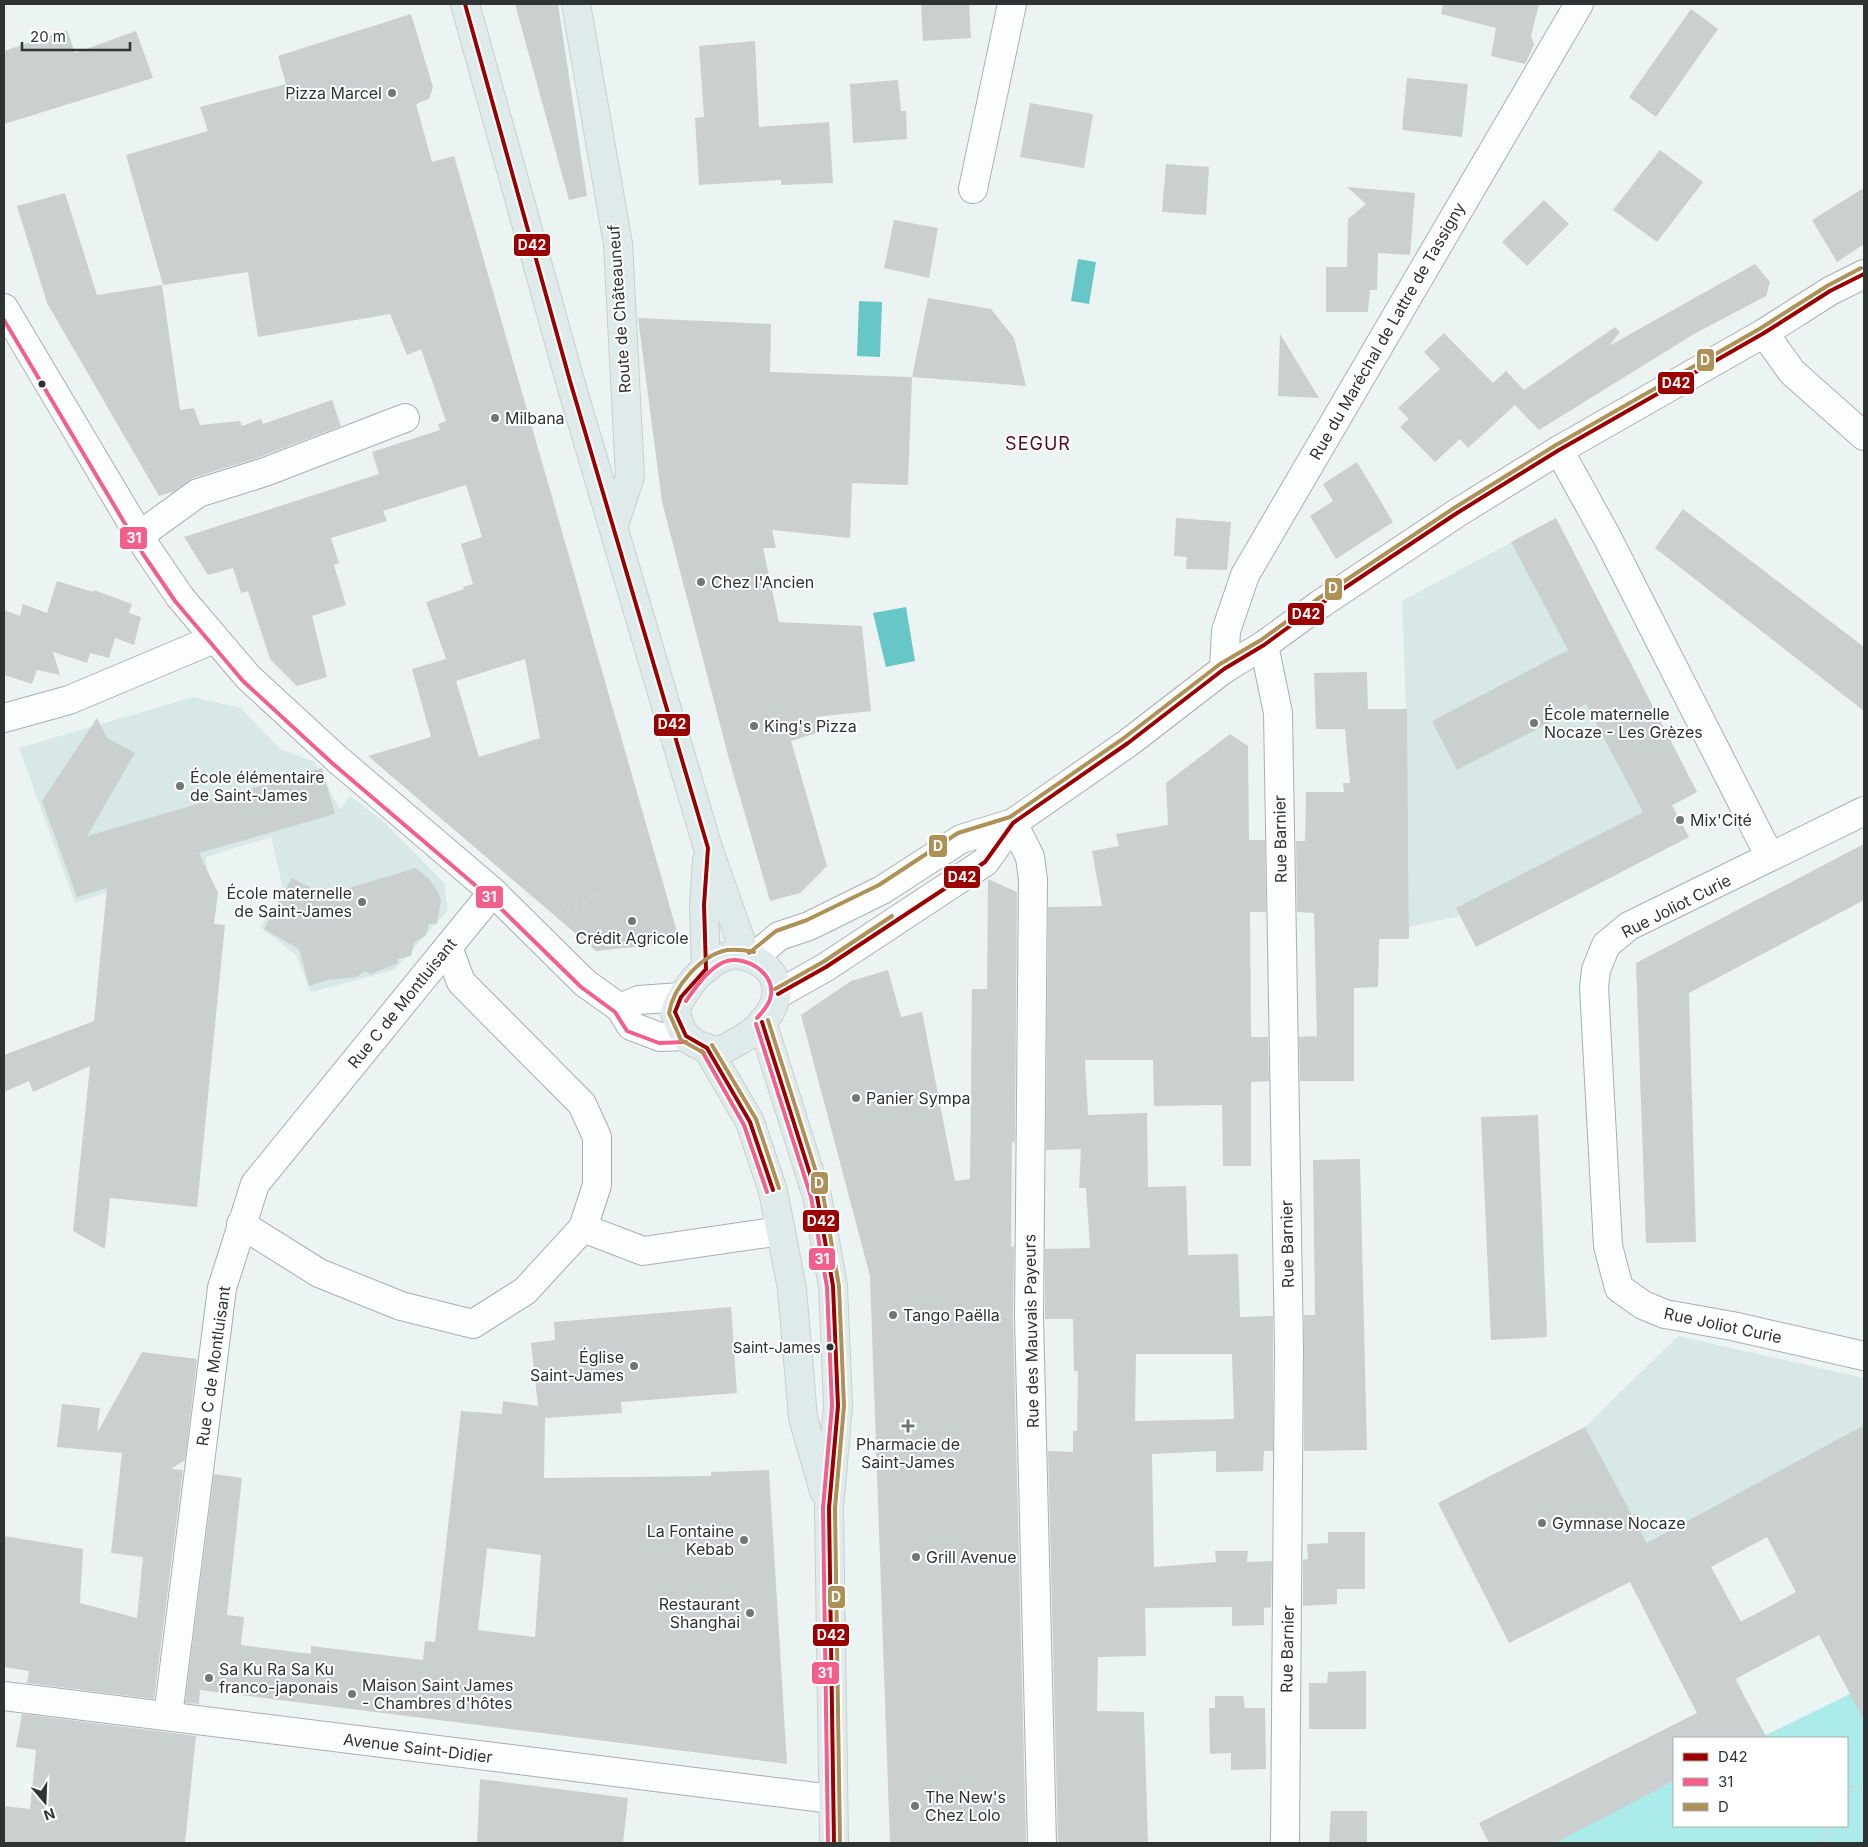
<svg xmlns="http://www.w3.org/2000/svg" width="1868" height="1847" font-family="Inter,sans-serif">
<rect width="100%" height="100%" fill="#ecf4f3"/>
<!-- built -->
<g fill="#d8e8e7">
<polygon points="1556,518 1697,792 1672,806 1689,837 1476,947 1460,916 1409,927 1407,737 1402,601"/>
<polygon points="193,697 241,708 280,749 315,762 340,810 350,796 383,821 444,883 448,910 394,970 311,992 296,955 260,927 284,893 271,837 206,857 207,870 142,881 75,903 19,748"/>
<polygon points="1678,1336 1864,1378 1864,1485 1686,1580 1690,1590 1716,1576 1740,1621 1754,1615 1776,1657 1737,1678 1745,1698 1734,1694 1697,1713 1630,1582 1647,1543 1585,1427"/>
</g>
<!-- green -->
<polygon fill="#abebea" points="1864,1687 1864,1843 1548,1843 1674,1781 1674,1826 1847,1826 1847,1738 1760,1738"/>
<!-- water -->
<g fill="#67c6c6">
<polygon points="1078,259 1096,262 1089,304 1071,301"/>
<polygon points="859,301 882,302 880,357 857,356"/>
<polygon points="906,607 915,661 886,667 873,613"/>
</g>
<!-- building -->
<g fill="#cad0d0" fill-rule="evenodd">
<polygon points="515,4 558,4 587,196 569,200"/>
<polygon points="921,4 969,4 971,38 923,41"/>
<polygon points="1443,4 1539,4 1531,36 1534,45 1525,64 1491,56 1496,28 1441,14"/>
<polygon points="1691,9 1718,29 1656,117 1629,97"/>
<path d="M 411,14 L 433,87 L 429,99 L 416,104 L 432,162 L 454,156 L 680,942 L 596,951 L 368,756 L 431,737 L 412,669 L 446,659 L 426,602 L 464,589 L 463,587 L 473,584 L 461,544 L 482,537 L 466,485 L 383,511 L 387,521 L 331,538 L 339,563 L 334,565 L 346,605 L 312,616 L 327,677 L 297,686 L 270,659 L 248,591 L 241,593 L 233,568 L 208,575 L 184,537 L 379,474 L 372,452 L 440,430 L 438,424 L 446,421 L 421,349 L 407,355 L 390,314 L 258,337 L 248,272 L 163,285 L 126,155 L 208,131 L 200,107 L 286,84 L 278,56 ZM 525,659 L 540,738 L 479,757 L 456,681 Z"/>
<polygon points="67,30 75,53 136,31 153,78 4,124 4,51"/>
<polygon points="755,41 759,127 829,122 833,183 781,185 781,180 699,185 695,118 704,117 699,46"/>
<polygon points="1407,78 1468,84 1462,137 1402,130"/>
<polygon points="898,80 901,111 906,111 907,139 853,143 850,84"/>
<polygon points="1030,103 1093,114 1084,168 1020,157"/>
<polygon points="1660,150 1703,182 1657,242 1613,210"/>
<polygon points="1166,164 1209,167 1206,215 1162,212"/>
<polygon points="1347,187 1415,193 1410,255 1378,253 1377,290 1370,290 1368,312 1326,312 1326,267 1347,267 1348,219 1366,204"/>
<polygon points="1864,188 1864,244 1837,262 1812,220"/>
<polygon points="65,193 97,295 162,285 180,410 194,408 200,425 240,421 242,426 261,419 263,424 332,400 341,426 260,457 193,478 175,491 159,496 47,303 17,206"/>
<polygon points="1544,200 1569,224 1527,266 1502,242"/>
<polygon points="894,220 938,228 929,278 884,268"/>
<polygon points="1755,264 1770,282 1766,296 1694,334 1539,430 1515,405 1468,448 1460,439 1435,462 1400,427 1409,419 1398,408 1440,369 1424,352 1444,333 1493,383 1506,371 1524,390 1615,327 1620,332 1609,346"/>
<polygon points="928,298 991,309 1014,338 1026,386 912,377 908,485 852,483 850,538 772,530 776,548 763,548 779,622 862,626 871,711 816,717 820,732 791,741 827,866 800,893 770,901 729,759 662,502 638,318 771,324 770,372 912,377"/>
<polygon points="1280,334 1319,398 1278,396"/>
<polygon points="1357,462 1393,522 1336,559 1310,516 1333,501 1323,484"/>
<polygon points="1683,509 1864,647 1864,711 1655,548"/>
<polygon points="1176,518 1231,522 1227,570 1186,569 1187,557 1174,556"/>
<polygon points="1556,518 1697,792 1672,805 1689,837 1476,947 1456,908 1643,812 1586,704 1457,770 1432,721 1568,650 1511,542"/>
<polygon points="57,581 93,592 94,590 132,604 129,613 141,617 134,645 115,638 109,658 90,653 87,663 53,652 60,675 37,670 32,684 4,675 4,610 20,616 23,604 47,613"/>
<polygon points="1367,672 1368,709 1407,709 1409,939 1379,939 1378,987 1354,988 1354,1081 1300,1081 1299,1037 1317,1036 1314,913 1297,912 1296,841 1305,841 1306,792 1344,792 1343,783 1350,783 1345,729 1316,729 1314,673"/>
<polygon points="97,718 107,738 135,753 87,836 322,768 335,814 199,853 218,893 214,924 225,925 197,1207 110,1198 105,1249 73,1231 90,1066 33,1092 29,1081 4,1092 4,1055 94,1021 107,888 77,897 42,801"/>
<path d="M 1230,734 L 1248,746 L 1249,840 L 1265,840 L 1266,912 L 1250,912 L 1251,1037 L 1268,1037 L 1269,1081 L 1251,1082 L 1251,1166 L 1223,1166 L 1222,1105 L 1154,1106 L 1153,1060 L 1085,1060 L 1088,1115 L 1147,1113 L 1148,1187 L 1186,1186 L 1188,1255 L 1238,1254 L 1240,1317 L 1273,1316 L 1273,1451 L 1264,1451 L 1263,1471 L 1216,1472 L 1216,1451 L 1152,1454 L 1154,1567 L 1216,1562 L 1215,1551 L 1248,1551 L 1247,1562 L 1272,1561 L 1271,1607 L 1264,1608 L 1264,1625 L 1232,1626 L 1232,1607 L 1145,1608 L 1146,1656 L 1098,1657 L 1097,1711 L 1144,1712 L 1148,1843 L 1058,1843 L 1048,1451 L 1073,1452 L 1073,1431 L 1077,1431 L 1078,1371 L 1074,1371 L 1073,1319 L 1045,1319 L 1045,1249 L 1090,1248 L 1086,1188 L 1079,1188 L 1081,1149 L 1046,1150 L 1048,907 L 1102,906 L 1092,851 L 1119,846 L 1116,834 L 1168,825 L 1166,783 ZM 1136,1354 L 1232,1354 L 1234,1419 L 1135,1421 Z"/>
<polygon points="1864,844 1864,900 1689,993 1696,1242 1646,1243 1636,963"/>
<polygon points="416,868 431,881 439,894 441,900 437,924 429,924 426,935 414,943 411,956 398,959 398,963 371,974 364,971 357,977 328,980 309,986 299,949 264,929 292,878 325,895"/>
<polygon points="988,879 1017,892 1015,1143 1012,1141 1011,1247 1014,1246 1013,1317 1026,1843 890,1843 870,1276 801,1015 851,981 888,970 901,1017 922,1012 955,1181 970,1179 972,989 987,989"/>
<polygon points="1538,1115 1547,1337 1491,1340 1481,1117"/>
<polygon points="1360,1159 1367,1450 1304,1451 1304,1315 1315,1315 1313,1160"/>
<path d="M 731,1307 L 737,1393 L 621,1402 L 622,1413 L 545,1418 L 544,1478 L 711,1476 L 711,1472 L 769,1470 L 787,1764 L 200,1690 L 199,1704 L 185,1703 L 214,1474 L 242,1478 L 227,1615 L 244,1617 L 241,1645 L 311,1654 L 311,1646 L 423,1660 L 425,1641 L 435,1642 L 461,1411 L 502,1414 L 503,1401 L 538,1406 L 531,1343 L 555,1340 L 554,1322 ZM 487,1548 L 541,1555 L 535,1637 L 478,1630 Z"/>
<polygon points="142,1352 197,1359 185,1460 171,1469 183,1470 154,1699 27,1683 29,1671 4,1667 4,1536 83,1549 80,1603 137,1618 143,1557 111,1553 122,1453 57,1447 62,1404 100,1408 97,1433"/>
<path d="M 1864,1425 L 1864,1721 L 1819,1635 L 1735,1679 L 1767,1738 L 1674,1738 L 1674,1781 L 1555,1843 L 1489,1843 L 1479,1823 L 1697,1713 L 1630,1582 L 1509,1643 L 1438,1503 L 1585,1427 L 1647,1543 ZM 1767,1537 L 1796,1592 L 1741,1622 L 1711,1567 Z"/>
<polygon points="1328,1532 1365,1532 1365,1589 1337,1589 1337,1604 1303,1606 1303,1560 1308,1559 1307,1544 1328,1543"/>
<polygon points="1366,1671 1366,1729 1309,1729 1309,1683 1327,1683 1328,1672"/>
<polygon points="1215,1696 1243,1696 1245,1708 1265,1708 1266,1769 1231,1770 1231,1753 1210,1754 1209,1708 1215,1708"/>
<polygon points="22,1714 196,1736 185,1843 4,1843 4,1806 30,1809 36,1750 16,1747"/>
<polygon points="480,1779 628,1798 623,1843 477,1843"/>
<polygon points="1331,1811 1367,1811 1367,1843 1329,1843"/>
</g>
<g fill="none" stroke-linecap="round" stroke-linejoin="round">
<!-- minor casing -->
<g stroke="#a9afae" stroke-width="30">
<g id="minor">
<polyline points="973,189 1012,4"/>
<polyline points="4,308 148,550 180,597 248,677 336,758 493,892 585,983 620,1008 631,1026 660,1037 686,1036"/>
<polyline points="1764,333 1792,372 1864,436"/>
<polyline points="1559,450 1607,537 1770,857 1629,926 1606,945 1596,970 1594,987 1608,1246 1619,1288 1643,1305 1665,1314 1732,1326 1864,1356"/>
<polyline points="140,535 198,493 265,472 405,418"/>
<polyline points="1264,645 1278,713 1289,1348 1285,1843"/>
<polyline points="1224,669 1226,631 1245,575 1579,4"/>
<polyline points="4,718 69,700 214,639"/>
<polyline points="1013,823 1030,857 1033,880 1029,1317 1042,1843"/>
<polyline points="1770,857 1864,811"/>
<polyline points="448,947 461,982 582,1104 597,1137 597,1185 583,1228"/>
<polyline points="753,958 779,936 809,926 882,890 961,839 1013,823 1128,743 1224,669 1264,645 1319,605 1457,513 1559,450 1764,333 1830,291 1864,274"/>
<polyline points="778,994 826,967 985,862 1013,823"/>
<polyline points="620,1008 639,1000 681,997"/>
<polyline points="241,1224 319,1273 401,1306 473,1324 525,1291 583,1228 643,1251 781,1231"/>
<polyline points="4,1696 832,1799"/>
<polyline points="168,1716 222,1288 255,1184 493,892"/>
</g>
</g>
<!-- major casing -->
<g stroke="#cacece" stroke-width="30">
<g id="major">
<polyline points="465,4 570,381 708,848 746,956"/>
<polyline points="576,4 618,244 630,476 614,525"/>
<path d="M 735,954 C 796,965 783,1017 739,1041 C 734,1043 727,1048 722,1050 C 711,1052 694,1044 686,1037 C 681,1031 678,1019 675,1012 C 685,986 707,959 735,954 Z"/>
<polyline points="706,969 704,905 707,860"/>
<polyline points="762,1022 817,1196 833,1286 838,1406 829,1508 834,1843"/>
<polyline points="707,1048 750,1122 773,1191 792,1289 803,1418 824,1491"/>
</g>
</g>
<!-- path -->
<g stroke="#d2d4d4" stroke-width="3" stroke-dasharray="4 4" stroke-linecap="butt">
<polyline points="559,911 574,908 601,893"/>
<polyline points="1847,1795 1851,1787 1864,1789"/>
<polyline points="1822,1843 1831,1826"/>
</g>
<!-- minor -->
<use href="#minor" stroke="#fcfdfd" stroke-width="28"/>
<!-- major -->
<use href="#major" stroke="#dfeaea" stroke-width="28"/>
<!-- bus-1 casing -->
<g stroke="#fff" stroke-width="8">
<g id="bus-1">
<polyline points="465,4 570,381 708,848 704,905 706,969"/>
<polyline points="706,969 681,997 675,1012 686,1036 707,1048"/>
<polyline points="778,994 826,967 985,862 1013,823 1128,743 1224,669 1264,645 1319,605 1457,513 1559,450 1764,333 1830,291 1864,274"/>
<polyline points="762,1022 817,1196 833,1286 838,1406 829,1508 834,1843"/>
<polyline points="707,1048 750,1122 773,1190"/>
</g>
</g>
<!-- bus-2 casing -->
<g stroke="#fff" stroke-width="8">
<g id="bus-2">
<polyline points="4,320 143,554 175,601 243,681 332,763 489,897 581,987 615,1012 627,1031 659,1043 686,1042"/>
<path d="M 686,1001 C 696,987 708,969 724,962 C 743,954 775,972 771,995 C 770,1004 763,1011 757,1018"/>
<polyline points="756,1024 811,1197 827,1287 832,1406 823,1508 828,1843"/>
<polyline points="702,1051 744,1125 767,1192"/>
</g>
</g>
<!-- bus-3 casing -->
<g stroke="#fff" stroke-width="8">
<g id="bus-3">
<polyline points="749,953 776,931 807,920 879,885 958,833 1010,817 1124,738 1220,664 1261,640 1316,600 1454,508 1556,445 1761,328 1827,286 1861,268"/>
<polyline points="775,989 823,962 892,916"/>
<polyline points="768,1020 823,1194 839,1286 844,1406 835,1508 840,1843"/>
<polyline points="712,1045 756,1119 779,1188"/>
<path d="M 704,1053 L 681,1040 L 669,1013 C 673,987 701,955 727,950 C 737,949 745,950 754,952"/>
</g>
</g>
<!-- bus-1 -->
<use href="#bus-1" stroke="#9b0000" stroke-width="4"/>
<!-- bus-2 -->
<use href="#bus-2" stroke="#f35f8b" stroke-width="4"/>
<!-- bus-3 -->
<use href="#bus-3" stroke="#ae9156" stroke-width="4"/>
</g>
<!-- markers -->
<g fill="#707776" stroke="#fff" stroke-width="2">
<circle cx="392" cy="93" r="5"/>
<circle cx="495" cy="418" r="5"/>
<circle cx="701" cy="582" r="5"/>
<circle cx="1534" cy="723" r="5"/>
<circle cx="754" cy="726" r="5"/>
<circle cx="180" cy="786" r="5"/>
<circle cx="1680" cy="820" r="5"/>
<circle cx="362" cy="902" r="5"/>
<circle cx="632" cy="921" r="5"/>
<circle cx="856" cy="1098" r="5"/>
<circle cx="893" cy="1315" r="5"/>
<circle cx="634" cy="1366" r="5"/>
<path d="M905.5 1418.5h5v5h5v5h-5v5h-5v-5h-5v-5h5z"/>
<circle cx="1542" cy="1523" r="5"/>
<circle cx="744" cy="1540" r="5"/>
<circle cx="916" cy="1557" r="5"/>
<circle cx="750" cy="1613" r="5"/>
<circle cx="209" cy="1678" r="5"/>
<circle cx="352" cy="1694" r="5"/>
<circle cx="915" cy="1806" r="5"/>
</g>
<g fill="#2e3333" stroke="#fff" stroke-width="2">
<circle cx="42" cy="384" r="4.5"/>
<circle cx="830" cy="1347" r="4.5"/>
</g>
<g text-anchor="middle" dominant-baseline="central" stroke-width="4" stroke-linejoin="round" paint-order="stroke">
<!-- bus labels -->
<g font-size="15" fill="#2e3333" stroke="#fff" text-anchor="end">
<text x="821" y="1347">Saint-James</text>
</g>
<!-- poi labels -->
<g font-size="16" fill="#2e3333" stroke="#fff" text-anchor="start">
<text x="382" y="93" text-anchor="end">Pizza Marcel</text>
<text x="505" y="418">Milbana</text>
<text x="711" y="582">Chez l'Ancien</text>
<text x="1544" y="714">École maternelle<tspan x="1544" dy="18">Nocaze - Les Grèzes</tspan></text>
<text x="764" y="726">King's Pizza</text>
<text x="190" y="777">École élémentaire<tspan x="190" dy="18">de Saint-James</tspan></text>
<text x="1690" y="820">Mix'Cité</text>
<text x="352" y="893" text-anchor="end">École maternelle<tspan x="352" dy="18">de Saint-James</tspan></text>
<text x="632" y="938" text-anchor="middle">Crédit Agricole</text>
<text x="866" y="1098">Panier Sympa</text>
<text x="903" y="1315">Tango Paëlla</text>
<text x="624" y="1357" text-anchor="end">Église<tspan x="624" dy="18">Saint-James</tspan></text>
<text x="908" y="1444" text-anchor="middle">Pharmacie de<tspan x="908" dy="18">Saint-James</tspan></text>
<text x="1552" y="1523">Gymnase Nocaze</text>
<text x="734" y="1531" text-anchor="end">La Fontaine<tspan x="734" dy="18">Kebab</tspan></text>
<text x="926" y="1557">Grill Avenue</text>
<text x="740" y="1604" text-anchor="end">Restaurant<tspan x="740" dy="18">Shanghai</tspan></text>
<text x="219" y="1669">Sa Ku Ra Sa Ku<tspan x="219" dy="18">franco-japonais</tspan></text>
<text x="362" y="1685">Maison Saint James<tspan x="362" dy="18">- Chambres d'hôtes</tspan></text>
<text x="925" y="1797">The New's<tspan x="925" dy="18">Chez Lolo</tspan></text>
</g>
<!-- street labels -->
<g font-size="16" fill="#2e3333" stroke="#fff">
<text transform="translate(619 309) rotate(-94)">Route de Châteauneuf</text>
<text transform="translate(1387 331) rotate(-60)">Rue du Maréchal de Lattre de Tassigny</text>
<text transform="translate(1280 839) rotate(-91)">Rue Barnier</text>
<text transform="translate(1676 906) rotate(-27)">Rue Joliot Curie</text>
<text transform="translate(402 1003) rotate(-51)">Rue C de Montluisant</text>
<text transform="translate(1287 1244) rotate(-91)">Rue Barnier</text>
<text transform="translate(1723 1325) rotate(12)">Rue Joliot Curie</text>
<text transform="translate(1031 1331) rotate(-91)">Rue des Mauvais Payeurs</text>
<text transform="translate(213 1366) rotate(-82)">Rue C de Montluisant</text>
<text transform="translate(1287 1649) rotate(-89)">Rue Barnier</text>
<text transform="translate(418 1748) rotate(7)">Avenue Saint-Didier</text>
</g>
<!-- neighbourhood labels -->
<g font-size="18" letter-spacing="1" fill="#520c1c" stroke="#fff">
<text x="1038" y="443">SEGUR</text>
</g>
</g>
<g stroke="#fff" stroke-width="2">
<rect x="513" y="233" width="38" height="24" rx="5" fill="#9b0000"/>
<rect x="1696" y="348" width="19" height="24" rx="5" fill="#ae9156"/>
<rect x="1657" y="371" width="38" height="24" rx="5" fill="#9b0000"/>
<rect x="119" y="526" width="29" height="24" rx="5" fill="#f35f8b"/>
<rect x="1324" y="577" width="19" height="24" rx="5" fill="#ae9156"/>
<rect x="1287" y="602" width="38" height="24" rx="5" fill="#9b0000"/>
<rect x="653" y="713" width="38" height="24" rx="5" fill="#9b0000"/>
<rect x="928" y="834" width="20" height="24" rx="5" fill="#ae9156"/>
<rect x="943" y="865" width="38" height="24" rx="5" fill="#9b0000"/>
<rect x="475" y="885" width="29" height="24" rx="5" fill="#f35f8b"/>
<rect x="810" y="1171" width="19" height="24" rx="5" fill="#ae9156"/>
<rect x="802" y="1209" width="38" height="24" rx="5" fill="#9b0000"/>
<rect x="808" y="1247" width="28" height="24" rx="5" fill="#f35f8b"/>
<rect x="827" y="1585" width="19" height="24" rx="5" fill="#ae9156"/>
<rect x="812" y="1623" width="38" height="24" rx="5" fill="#9b0000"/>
<rect x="811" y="1661" width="29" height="24" rx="5" fill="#f35f8b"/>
</g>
<g font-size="14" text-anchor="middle" font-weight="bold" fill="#fff">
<text x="532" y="250">D42</text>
<text x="1705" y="365">D</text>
<text x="1676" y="388">D42</text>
<text x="134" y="543">31</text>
<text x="1333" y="593">D</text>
<text x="1306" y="619">D42</text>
<text x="672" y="729">D42</text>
<text x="938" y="851">D</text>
<text x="962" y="882">D42</text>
<text x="489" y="902">31</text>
<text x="819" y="1188">D</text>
<text x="821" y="1226">D42</text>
<text x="822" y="1264">31</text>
<text x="836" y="1602">D</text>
<text x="831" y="1640">D42</text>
<text x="825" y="1678">31</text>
</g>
<!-- border -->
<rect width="1868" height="1847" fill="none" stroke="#2e3333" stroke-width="10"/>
<!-- legend -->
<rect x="1673" y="1737" width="175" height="90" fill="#ffffff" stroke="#abadad"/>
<rect x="1683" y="1753" width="25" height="8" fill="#9b0000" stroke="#abadad"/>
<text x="1718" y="1762" font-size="15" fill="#2e3333">D42</text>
<rect x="1683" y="1778" width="25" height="8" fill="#f35f8b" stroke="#abadad"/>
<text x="1718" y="1787" font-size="15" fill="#2e3333">31</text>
<rect x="1683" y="1803" width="25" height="8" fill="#ae9156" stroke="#abadad"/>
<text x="1718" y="1812" font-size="15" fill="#2e3333">D</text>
<!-- north arrow -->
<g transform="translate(45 1802) rotate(161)" stroke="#ffffff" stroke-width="4" paint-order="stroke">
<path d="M0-4L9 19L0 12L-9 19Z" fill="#2e3333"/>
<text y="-8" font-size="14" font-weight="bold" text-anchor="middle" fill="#2e3333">N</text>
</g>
<!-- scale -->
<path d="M22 42v8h108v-8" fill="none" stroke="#2e3333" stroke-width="2.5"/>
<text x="30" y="42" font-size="15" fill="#2e3333" stroke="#ffffff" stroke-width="4" paint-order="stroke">20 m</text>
</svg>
